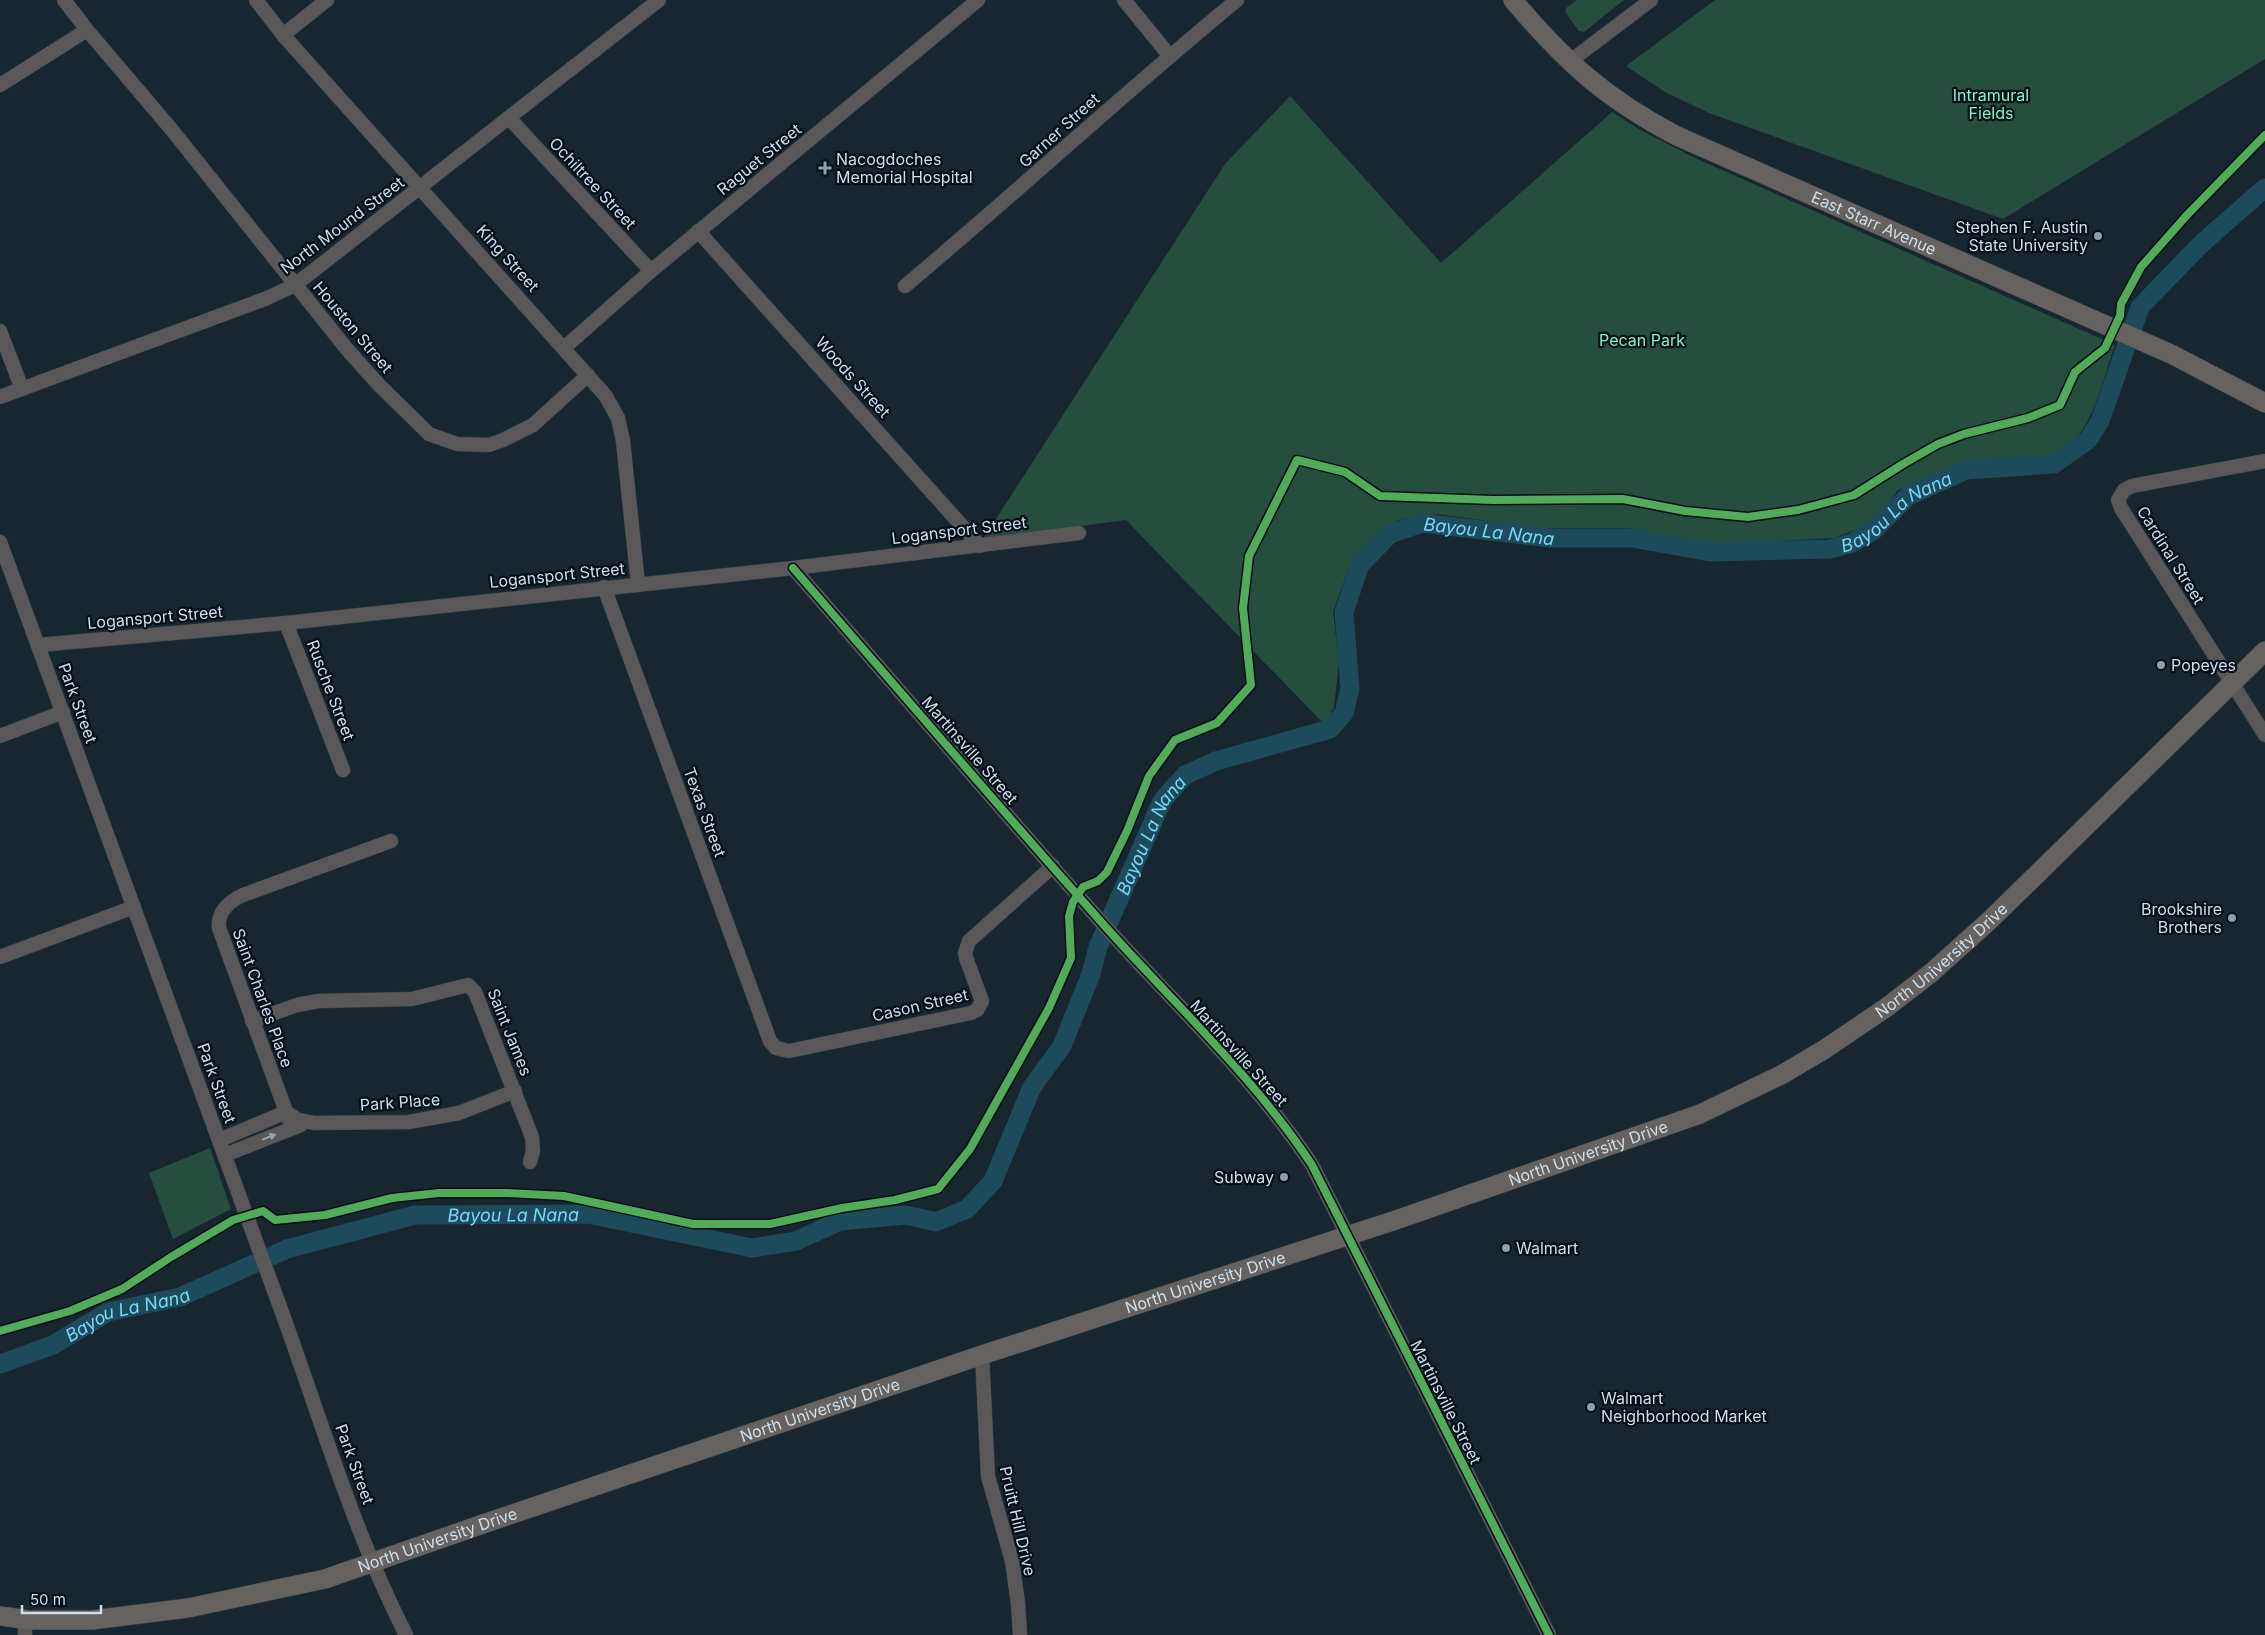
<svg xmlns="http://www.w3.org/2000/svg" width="2265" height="1635" font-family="Inter,sans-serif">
<rect width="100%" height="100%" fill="#182630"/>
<!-- green -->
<g fill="#264e3f">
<polygon points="1577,0 1624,0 1584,32 1579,31 1565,12 1566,8"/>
<polygon points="1715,0 2265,0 2265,59 2003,219 1709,113 1665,92 1626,66"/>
<path d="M 1290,96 L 1441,263 L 1612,112 L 1642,131 L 1695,158 L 2115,345 C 2105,373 2098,407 2081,432 C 2073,443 2056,453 2044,459 L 1965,464 L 1898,490 L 1879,516 L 1861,528 L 1834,538 L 1762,542 L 1741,548 L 1705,545 L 1628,528 L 1537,528 L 1437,514 L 1399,520 L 1373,538 L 1350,565 L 1333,612 L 1339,662 L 1334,707 L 1325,725 L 1126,520 L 983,539 L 1225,164 Z"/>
<polygon points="210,1148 231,1209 173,1239 149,1173"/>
</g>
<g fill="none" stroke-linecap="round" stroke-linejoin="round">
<!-- river -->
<path stroke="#1d4b5b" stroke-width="19" id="s1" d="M 0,1364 L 53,1345 L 108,1312 L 180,1297 L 287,1249 L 415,1215 L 588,1214 L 752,1248 L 796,1241 L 840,1221 L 906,1215 L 936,1222 L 967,1209 L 993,1181 L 1032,1087 L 1062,1046 L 1091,974 L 1098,947 L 1162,801 L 1185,775 L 1216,761 L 1330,729 L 1344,713 L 1350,689 L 1344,612 L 1360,565 L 1390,534 L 1422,523 L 1550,538 L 1632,538 L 1710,552 L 1830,549 L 1852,543 L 1874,530 L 1908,496 L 1966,470 L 2054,464 L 2088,440 L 2100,421 L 2140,307 L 2201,244 L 2265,188"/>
<!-- minor casing -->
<g stroke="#37434c" stroke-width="15">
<g id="minor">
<polyline points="64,0 87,30 172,130 346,348 378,384 429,434 457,444 489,445 503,440 533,425 588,375"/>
<polyline points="256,0 283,35 605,395 618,418 623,441 638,584"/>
<polyline points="1124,0 1169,55"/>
<polyline points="283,35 327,0"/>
<polyline points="1569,62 1651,0"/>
<polyline points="0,85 87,30"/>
<polyline points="509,118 651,271"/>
<polyline points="698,231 980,546"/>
<path d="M 905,286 C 1017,192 1124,93 1237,0"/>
<polyline points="0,331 22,389"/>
<polyline points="564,348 651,271 978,0"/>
<polyline points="0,397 265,299 295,285 659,0"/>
<polyline points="2265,461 2132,486 2124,490 2118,500 2121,508 2265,735"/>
<path d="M 0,542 C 94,793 184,1045 276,1296 C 318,1409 351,1527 406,1635"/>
<path d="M 793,568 C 899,690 1004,813 1112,934 C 1180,1009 1256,1080 1312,1165 L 1549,1635"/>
<polyline points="604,587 770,1041 776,1048 789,1051 971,1013 977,1010 982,1001 966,958 965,953 969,941 1053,866"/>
<polyline points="286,623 343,770"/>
<polyline points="38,645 286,623 793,568 1079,533"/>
<polyline points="0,736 63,712"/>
<polyline points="0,957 134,907"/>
<polyline points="252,1021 297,1005 319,1001 412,999 468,985 475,992 532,1137 533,1151 530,1162"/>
<path d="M 292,1128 L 219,928 C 217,912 230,901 243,895 L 391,841"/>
<polyline points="220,1140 286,1112 298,1120 314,1123 409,1122 459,1113 515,1091"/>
<polyline points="225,1155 301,1125"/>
<polyline points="982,1355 988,1476 1012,1561 1018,1603 1020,1635"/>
<polyline points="25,1619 25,1635"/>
</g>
</g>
<!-- major casing -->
<g stroke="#37434c" stroke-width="20">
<g id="major">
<path id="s2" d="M 1513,0 C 1564,61 1606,99 1677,136 L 2171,354 L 2265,403"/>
<path id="s3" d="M 0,1616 L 29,1620 L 92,1620 L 188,1608 L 325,1579 L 480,1525 L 982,1355 L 1396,1220 L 1700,1114 L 1783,1074 L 1825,1049 L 1887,1007 L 1931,973 L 1990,920 L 2265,651"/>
</g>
</g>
<!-- minor -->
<use href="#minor" stroke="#595758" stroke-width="14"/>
<!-- major -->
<use href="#major" stroke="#656260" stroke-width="19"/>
<!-- cycleway casing -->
<g stroke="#050f17" stroke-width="11">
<g id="cycleway">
<path d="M 793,568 C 899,690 1004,813 1112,934 C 1180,1009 1256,1080 1312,1165 L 1549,1635"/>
<polyline points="0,1331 70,1311 122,1289 171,1257 233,1220 263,1211 275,1220 325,1215 392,1198 439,1193 506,1193 564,1196 693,1224 770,1224 842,1208 895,1200 938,1189 970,1149 1049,1008 1071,958 1069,916 1073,902 1083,887 1098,881 1107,872 1127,831 1149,776 1175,740 1217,723 1251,685 1243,608 1249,556 1297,460 1345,472 1380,496 1493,500 1623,499 1685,511 1748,517 1798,510 1854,495 1903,464 1938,444 1964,434 2028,418 2060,405 2075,372 2105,348 2120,316 2121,304 2141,267 2188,214 2265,135"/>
</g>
</g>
<!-- cycleway -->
<use href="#cycleway" stroke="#51ab58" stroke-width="8"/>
</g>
<!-- one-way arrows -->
<defs><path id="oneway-solid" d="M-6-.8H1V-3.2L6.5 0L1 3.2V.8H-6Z" transform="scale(1.25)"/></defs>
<use fill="#9aa2a9" href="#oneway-solid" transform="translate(269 1137) rotate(-22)"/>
<!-- markers -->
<g fill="#909eaa" stroke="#050f17" stroke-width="2">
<path d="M822.5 160.5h5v5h5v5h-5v5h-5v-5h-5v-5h5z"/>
<circle cx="2098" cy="236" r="5"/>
<circle cx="2161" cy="665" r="5"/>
<circle cx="2232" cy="918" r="5"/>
<circle cx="1284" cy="1177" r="5"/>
<circle cx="1506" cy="1248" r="5"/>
<circle cx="1591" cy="1407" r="5"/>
</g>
<g text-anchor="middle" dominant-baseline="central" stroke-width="4.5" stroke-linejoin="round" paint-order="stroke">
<!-- park labels -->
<g font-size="16" fill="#83f5c4" stroke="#050f17">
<text x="1991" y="95">Intramural<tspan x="1991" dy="18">Fields</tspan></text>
<text x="1642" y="340">Pecan Park</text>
</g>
<!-- street labels -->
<g font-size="16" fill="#d0dfec" stroke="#050f17">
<text transform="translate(1059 130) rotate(-42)">Garner Street</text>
<text transform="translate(759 159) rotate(-39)">Raguet Street</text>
<text transform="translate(593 183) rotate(47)">Ochiltree Street</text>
<text stroke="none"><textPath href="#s2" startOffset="430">East Starr Avenue</textPath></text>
<text transform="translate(342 225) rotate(-37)">North Mound Street</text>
<text transform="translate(508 258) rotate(48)">King Street</text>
<text transform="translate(353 327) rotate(50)">Houston Street</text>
<text transform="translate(853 377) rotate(48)">Woods Street</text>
<text transform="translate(959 530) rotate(-7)">Logansport Street</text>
<text transform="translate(2171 555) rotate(58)">Cardinal Street</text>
<text transform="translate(557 575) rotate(-6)">Logansport Street</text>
<text transform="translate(155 617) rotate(-5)">Logansport Street</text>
<text transform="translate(331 690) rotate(69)">Rusche Street</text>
<text transform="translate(78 703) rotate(70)">Park Street</text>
<text transform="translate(970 750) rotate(49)">Martinsville Street</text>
<text transform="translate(705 812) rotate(70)">Texas Street</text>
<text stroke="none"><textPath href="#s3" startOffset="2068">North University Drive</textPath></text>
<text transform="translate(263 998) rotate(70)">Saint Charles Place</text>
<text transform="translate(920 1005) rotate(-13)">Cason Street</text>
<text transform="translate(510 1032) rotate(68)">Saint James</text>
<text transform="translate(1239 1053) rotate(48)">Martinsville Street</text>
<text transform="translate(217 1083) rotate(70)">Park Street</text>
<text transform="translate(400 1102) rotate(-4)">Park Place</text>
<text stroke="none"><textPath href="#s3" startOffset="1662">North University Drive</textPath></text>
<text stroke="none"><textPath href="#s3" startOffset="1258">North University Drive</textPath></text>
<text transform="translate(1446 1402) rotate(63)">Martinsville Street</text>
<text stroke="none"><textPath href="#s3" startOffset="852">North University Drive</textPath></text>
<text transform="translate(355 1464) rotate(70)">Park Street</text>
<text transform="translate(1018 1521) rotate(77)">Pruitt Hill Drive</text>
<text stroke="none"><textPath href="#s3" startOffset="448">North University Drive</textPath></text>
</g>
<!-- poi labels -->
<g font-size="16" fill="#d0dfec" stroke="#050f17" text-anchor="start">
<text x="836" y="159">Nacogdoches<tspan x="836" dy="18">Memorial Hospital</tspan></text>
<text x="2088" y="227" text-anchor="end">Stephen F. Austin<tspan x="2088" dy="18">State University</tspan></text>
<text x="2171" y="665">Popeyes</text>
<text x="2222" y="909" text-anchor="end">Brookshire<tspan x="2222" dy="18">Brothers</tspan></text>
<text x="1274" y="1177" text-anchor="end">Subway</text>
<text x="1516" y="1248">Walmart</text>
<text x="1601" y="1398">Walmart<tspan x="1601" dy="18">Neighborhood Market</tspan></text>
</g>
<!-- water labels -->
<g font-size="18" font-style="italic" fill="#78d8f9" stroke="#050f17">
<text stroke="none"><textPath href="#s1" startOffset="2388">Bayou La Nana</textPath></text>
<text stroke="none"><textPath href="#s1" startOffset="1968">Bayou La Nana</textPath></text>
<text stroke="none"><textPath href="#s1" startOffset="1428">Bayou La Nana</textPath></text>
<text stroke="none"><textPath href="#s1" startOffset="542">Bayou La Nana</textPath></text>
<text stroke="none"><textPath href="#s1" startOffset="138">Bayou La Nana</textPath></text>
</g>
</g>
<!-- scale -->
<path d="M22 1605v8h79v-8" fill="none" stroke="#d0dfec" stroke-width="2.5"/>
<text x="30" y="1605" font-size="15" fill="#d0dfec" stroke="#050f17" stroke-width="4" paint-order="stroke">50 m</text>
</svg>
